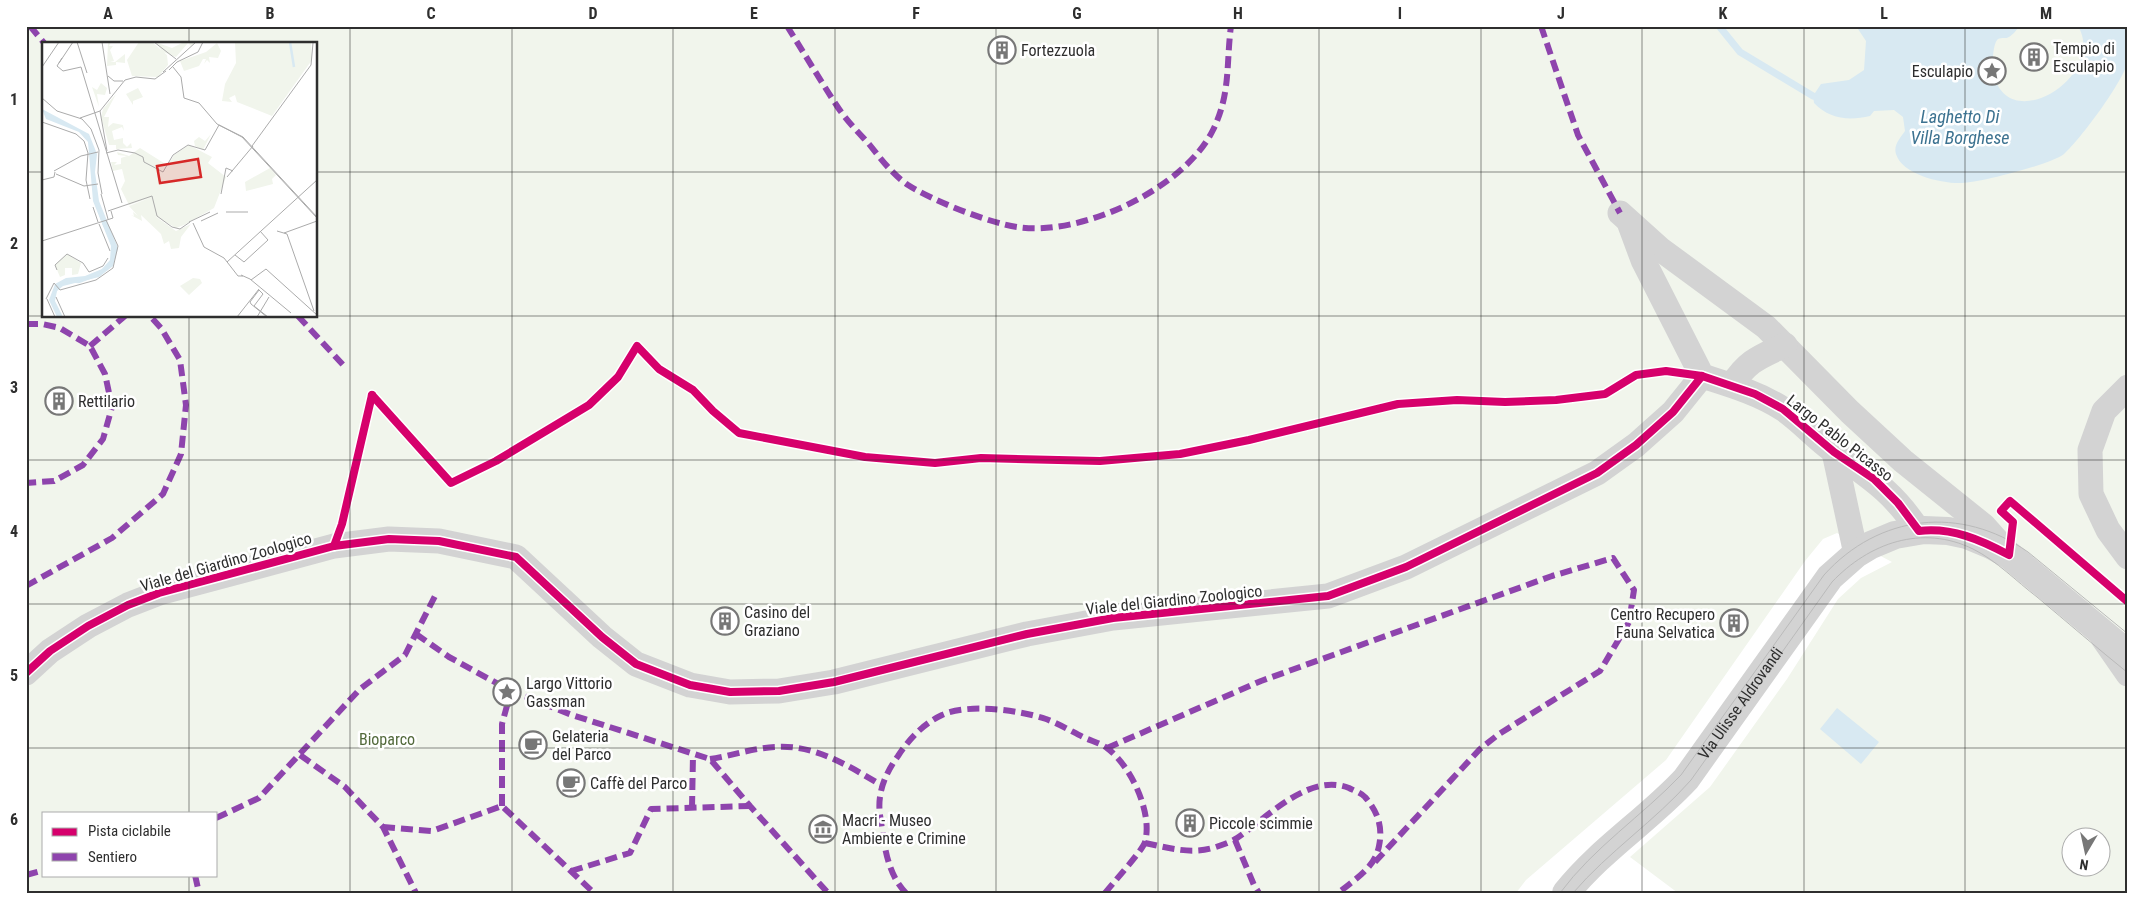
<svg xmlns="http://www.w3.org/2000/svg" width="2154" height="919" font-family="'Roboto Condensed',sans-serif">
<rect width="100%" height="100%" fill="#fff"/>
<!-- green -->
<path fill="#f1f5ec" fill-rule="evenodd" d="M 26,26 L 2128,26 L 2128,893 L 1678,893 L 1630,857 L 1710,787 L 1787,679 L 1838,599 L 1861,578 L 1892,562 L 1837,533 L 1823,539 L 1805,561 L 1666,760 L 1526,880 L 1516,893 L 26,893 ZM 44,44 L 316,44 L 316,316 L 44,316 ZM 44,813 L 216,813 L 216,875 L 44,875 ZM 2072,836 L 2102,836 L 2102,866 L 2072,866 Z"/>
<!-- water -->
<g fill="#d8e9f2">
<path d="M 1856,26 L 2020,26 C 2017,29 2013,35 2009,37 C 2006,39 2002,37 1998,39 C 1992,44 1992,69 1994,76 C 2011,137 2107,74 2078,26 L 2128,26 C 2128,37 2129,50 2128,60 C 2125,80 2079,141 2064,154 C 2052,164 1979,183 1962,183 C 1943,184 1902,175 1896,154 C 1893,145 1901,137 1905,131 L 1903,117 L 1894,110 L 1874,111 L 1870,116 C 1849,121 1829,119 1814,103 L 1813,96 L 1821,84 L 1849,80 L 1864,70 L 1866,41 Z"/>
<polygon points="1837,708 1879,742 1861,764 1820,729"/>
</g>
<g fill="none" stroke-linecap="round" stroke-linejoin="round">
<!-- stream -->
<polyline stroke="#d8e9f2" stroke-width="7" points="1719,26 1740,52 1813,96"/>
<!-- minor -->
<g stroke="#d3d3d3" stroke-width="25">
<polyline points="1620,213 1660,249 1766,327 1850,412 1903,461 1984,526 2008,553"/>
<path d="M 1630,225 L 1643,260 L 1702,376 C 1730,385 1758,393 1783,409 C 1802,422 1817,440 1836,453 C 1872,479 1894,493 1919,531"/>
<path d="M 1732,385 C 1748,360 1760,357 1785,345"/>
<polyline points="2128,387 2104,411 2090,450 2091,494 2108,530 2128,557"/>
<polyline points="1834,452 1856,554"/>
<polyline points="2103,638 2128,674"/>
<polyline points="26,673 50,651 88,626 128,605 159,593 334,546 389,539 439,541 516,557 602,637 636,664 690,685 730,692 779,691 834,682 1027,634 1113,618 1328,596 1406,567 1597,473 1636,445 1673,412 1702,376"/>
</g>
<!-- tertiary -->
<path stroke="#d3d3d3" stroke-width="28" id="s1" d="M 1566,893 C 1601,849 1648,820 1686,779 L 1830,577 L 1856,554 L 1871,545 L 1895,535 L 1924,530 L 1948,531 L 1967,535 L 1991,545 L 2009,555 L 2128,654"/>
<!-- tram -->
<g stroke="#bababa" stroke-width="1">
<path d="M 1560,893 C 1594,847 1642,816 1681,775 L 1824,575 C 1879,514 1961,505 2028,552 L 2128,634"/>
<path d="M 1573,893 C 1609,851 1655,821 1691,780 L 1832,582 C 1869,543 1922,524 1973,549 C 1997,561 2016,581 2037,597 C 2067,622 2097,648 2128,673"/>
</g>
<!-- quiet -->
<g stroke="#8e44ad" stroke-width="6" stroke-dasharray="12 6" stroke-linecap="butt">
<polyline points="30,26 45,44"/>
<path d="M 787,26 C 804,53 820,80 837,106 C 846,120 858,132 869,144 C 881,159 892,174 908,185 C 931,200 989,223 1017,227 C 1081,237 1184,189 1213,130 C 1231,93 1226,64 1231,26"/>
<polyline points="1541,26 1578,135 1620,213"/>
<polyline points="298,316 345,367"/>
<polyline points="26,324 42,324 60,328 90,346 105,374 112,407 103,439 83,465 54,481 26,483"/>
<polyline points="90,346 125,316"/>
<polyline points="26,586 112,538 163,494 181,454 186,405 180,360 161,328 150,316"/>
<polyline points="416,634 449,657 511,691 572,715 710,759 750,806 828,893"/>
<polyline points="1107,748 1261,681 1552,576 1613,558 1634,590 1629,622 1600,671 1499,734 1480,749 1374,863"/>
<polyline points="300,755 345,787 383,827 416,893"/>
<path d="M 710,759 C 731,756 753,748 775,747 C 814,744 849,766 881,785"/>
<polyline points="502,806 502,724 511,691"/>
<polyline points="692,808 693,755"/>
<polyline points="216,818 259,798 360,689 405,655 436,594"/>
<polyline points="383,827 432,831 502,806 594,893"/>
<polyline points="1235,840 1254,885 1259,893"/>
<path d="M 1145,843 C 1169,848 1192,855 1216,847 C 1222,845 1231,842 1237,838 C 1267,818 1309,772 1349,788 C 1355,791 1361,793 1365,797 C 1378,812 1383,827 1379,846 C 1375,868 1354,880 1338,893"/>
<polyline points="571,871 630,853 651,809 750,806"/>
<polyline points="26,875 44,870"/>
<polyline points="195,875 199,893"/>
<path d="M 906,893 C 886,873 884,841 880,815 C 877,793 885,774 898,756 C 909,739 923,724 942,715 C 968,703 1019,710 1046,719 C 1059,724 1071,731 1083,737 C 1091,741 1100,743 1107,748 C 1131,766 1153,813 1145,842 C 1143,850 1112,884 1105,893"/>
</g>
<!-- cycleway casing -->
<g stroke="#fff" stroke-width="11">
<g id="cycleway">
<path d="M 372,395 L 451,483 L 496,461 L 589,405 L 618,377 L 637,346 L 659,369 L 693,390 L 713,411 L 739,433 L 865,457 L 935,463 L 981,458 L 1100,461 L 1180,454 L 1249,440 L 1398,404 L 1457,400 L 1505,402 L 1556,400 L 1605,394 L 1636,375 L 1666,371 L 1702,376 L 1755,394 L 1783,409 L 1834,452 L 1874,479 L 1898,503 L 1919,531 C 1952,527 1981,540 2009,555 L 2013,522 L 2001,511 L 2010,501 L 2128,602"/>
<polyline points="334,546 342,524 372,395"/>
<polyline points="26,673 50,651 88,626 128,605 159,593 334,546 389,539 439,541 516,557 602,637 636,664 690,685 730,692 779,691 834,682 1027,634 1113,618 1328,596 1406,567 1597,473 1636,445 1673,412 1702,376"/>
</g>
</g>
<!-- cycleway -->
<use href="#cycleway" stroke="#d6006c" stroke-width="8"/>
</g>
<!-- grid -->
<path fill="none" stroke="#2e2e2e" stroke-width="1" stroke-opacity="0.55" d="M 189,26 L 189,44M 350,26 L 350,893M 512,26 L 512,893M 673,26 L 673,893M 835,26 L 835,893M 996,26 L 996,893M 1158,26 L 1158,893M 1319,26 L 1319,893M 1481,26 L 1481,893M 1642,26 L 1642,893M 1804,26 L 1804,893M 1965,26 L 1965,893M 26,172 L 44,172M 316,172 L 2128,172M 26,316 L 44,316M 189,316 L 189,813M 316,316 L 2128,316M 26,460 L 2128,460M 26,604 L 2128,604M 26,748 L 2128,748M 189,875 L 189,893"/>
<!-- icons -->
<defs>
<g id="building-ring" transform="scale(1.4375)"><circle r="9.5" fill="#fff" stroke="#777" stroke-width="1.5"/><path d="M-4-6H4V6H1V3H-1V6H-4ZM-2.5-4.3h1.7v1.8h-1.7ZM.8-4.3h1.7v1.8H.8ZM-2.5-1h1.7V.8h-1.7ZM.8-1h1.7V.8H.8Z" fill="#777"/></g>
<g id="sight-ring" transform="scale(1.4375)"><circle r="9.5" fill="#fff" stroke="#777" stroke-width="1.5"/><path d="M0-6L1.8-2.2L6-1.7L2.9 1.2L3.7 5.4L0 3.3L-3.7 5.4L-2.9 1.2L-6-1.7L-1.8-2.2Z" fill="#777"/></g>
<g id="cafe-ring" transform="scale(1.4375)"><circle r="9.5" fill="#fff" stroke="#777" stroke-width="1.5"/><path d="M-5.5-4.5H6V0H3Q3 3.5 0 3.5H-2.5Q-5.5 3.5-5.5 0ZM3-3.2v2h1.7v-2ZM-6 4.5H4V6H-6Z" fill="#777"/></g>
<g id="museum-ring" transform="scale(1.4375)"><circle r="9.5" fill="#fff" stroke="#777" stroke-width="1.5"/><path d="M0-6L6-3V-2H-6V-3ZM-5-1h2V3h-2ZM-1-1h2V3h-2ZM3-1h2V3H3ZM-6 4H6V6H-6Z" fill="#777"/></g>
</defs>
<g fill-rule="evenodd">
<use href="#building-ring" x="1002" y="50"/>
<use href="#building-ring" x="2034" y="57"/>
<use href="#sight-ring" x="1992" y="71"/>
<use href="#building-ring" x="59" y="401"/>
<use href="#building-ring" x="725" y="621"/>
<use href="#building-ring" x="1734" y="623"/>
<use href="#sight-ring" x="507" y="692"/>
<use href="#cafe-ring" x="533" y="745"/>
<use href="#cafe-ring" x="571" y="783"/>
<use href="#building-ring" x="1190" y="823"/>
<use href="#museum-ring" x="823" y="829"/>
</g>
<g text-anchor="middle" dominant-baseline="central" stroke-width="5" stroke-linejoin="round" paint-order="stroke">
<!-- poi labels -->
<g font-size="16" fill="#2e2e2e" stroke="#fff" text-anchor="start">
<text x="2053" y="48">Tempio di<tspan x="2053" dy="18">Esculapio</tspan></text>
<text x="1021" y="50">Fortezzuola</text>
<text x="1973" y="71" text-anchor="end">Esculapio</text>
<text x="78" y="401">Rettilario</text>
<text x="744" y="612">Casino del<tspan x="744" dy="18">Graziano</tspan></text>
<text x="1715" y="614" text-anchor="end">Centro Recupero<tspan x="1715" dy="18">Fauna Selvatica</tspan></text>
<text x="526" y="683">Largo Vittorio<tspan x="526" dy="18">Gassman</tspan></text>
<text x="552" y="736">Gelateria<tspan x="552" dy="18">del Parco</tspan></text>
<text x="590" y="783">Caffè del Parco</text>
<text x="842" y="820">Macri - Museo<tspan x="842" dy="18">Ambiente e Crimine</tspan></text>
<text x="1209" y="823">Piccole scimmie</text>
</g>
<!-- street labels -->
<g font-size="16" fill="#2e2e2e" stroke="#fff">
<text transform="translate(1840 438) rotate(38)">Largo Pablo Picasso</text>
<text transform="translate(226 562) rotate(-16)">Viale del Giardino Zoologico</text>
<text transform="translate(1174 600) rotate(-6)">Viale del Giardino Zoologico</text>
<text stroke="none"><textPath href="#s1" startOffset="259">Via Ulisse Aldrovandi</textPath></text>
</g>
<!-- park labels -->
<g font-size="16" fill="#536a3c" stroke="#fff">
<text x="387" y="739">Bioparco</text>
</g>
<!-- water labels -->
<g font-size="18" font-style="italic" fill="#3c7290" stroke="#fff">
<text x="1960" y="116">Laghetto Di<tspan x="1960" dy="21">Villa Borghese</tspan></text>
</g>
</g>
<!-- overview -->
<g transform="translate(42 42)">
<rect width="275" height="275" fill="#fff"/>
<path d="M 66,0 L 69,0 L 67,4 L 71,4 L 68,8 L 72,19 L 68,20 L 73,20 L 83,12 L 83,21 L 74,20 L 74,23 L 65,24 ZM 97,0 L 110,0 L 125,13 L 126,23 L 116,35 L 90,34 L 85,18 ZM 113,0 L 130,6 L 142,0 L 154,0 L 149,4 L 146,1 L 134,15 L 121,10 ZM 193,0 L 269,0 L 270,18 L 230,74 L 195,60 L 193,53 L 187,56 L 190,60 L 180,59 L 183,42 L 194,21 ZM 175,1 L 179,9 L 176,16 L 167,15 L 168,21 L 165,18 L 162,22 L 164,17 L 161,17 L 157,24 L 142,29 L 138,19 L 164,10 ZM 59,41 L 65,46 L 63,53 L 55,52 L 57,65 L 50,45 L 55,48 ZM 96,46 L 101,55 L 91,59 L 91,63 L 84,52 ZM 74,52 L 62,75 L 67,75 L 66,85 L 71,81 L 81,83 L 82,89 L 80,85 L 70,89 L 72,98 L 81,96 L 81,101 L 85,105 L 89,101 L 90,106 L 74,107 L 74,103 L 67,103 L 59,75 L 61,67 ZM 169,92 L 161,108 L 153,104 L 152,99 L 157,95 L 163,99 ZM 147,103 L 170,115 L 166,121 L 184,135 L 172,166 L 142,183 L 134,186 L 113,174 L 134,189 L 149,182 L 139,195 L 137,206 L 129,207 L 127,199 L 122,202 L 119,192 L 99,173 L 100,179 L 89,173 L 92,174 L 91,170 L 96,174 L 87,164 L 110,155 L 87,163 L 79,147 L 83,139 L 80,127 L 71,129 L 69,120 L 75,120 L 72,123 L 79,122 L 79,116 L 85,114 L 76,113 L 75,110 L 87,114 L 98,106 L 125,123 L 122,130 L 132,113 ZM 228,126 L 234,133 L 230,137 L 231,142 L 204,149 L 203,140 ZM 25,212 L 39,221 L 36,232 L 30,233 L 30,226 L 23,226 L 23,233 L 18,235 L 13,223 ZM 151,236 L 158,237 L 160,241 L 147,253 L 138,244 Z" fill="#f1f5ec"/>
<path d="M 0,67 L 47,92 L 55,112 L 53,130 L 57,159 L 76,206 L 71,224 L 57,235 L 21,244 L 15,249 L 13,259 L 21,275 L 15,275 L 7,258 L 13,242 L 24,236 L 43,234 L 60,227 L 68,218 L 69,204 L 51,159 L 46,100 L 37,90 L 4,77 Z" fill="#d8e9f2"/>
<path fill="none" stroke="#d8e9f2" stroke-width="2.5" d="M 248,0 L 252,25M 54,159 L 60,178M 61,181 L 71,200 L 72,215M 19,275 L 10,259 L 15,244 L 22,239 L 37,240 L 53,234 L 71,220"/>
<path fill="none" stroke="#ababab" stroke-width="1" d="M 35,0 L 45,31M 60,0 L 68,52M 112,0 L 134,17M 20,16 L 15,24 L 21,29 L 39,25 L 80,161M 17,21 L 31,0M 0,25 L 17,0M 131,25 L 139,35 L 142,56 L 157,61 L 175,82 L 200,95 L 275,176M 127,28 L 135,20 L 156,10 L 161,0M 121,30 L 154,0M 66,34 L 72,39 L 81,39M 0,56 L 15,69 L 40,77 L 49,87 L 57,108 L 56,131 L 60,152M 58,69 L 65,109M 38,76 L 58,69 L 83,38 L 94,35 L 113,37 L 124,29M 0,80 L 34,92 L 42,99 L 46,111 L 44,138 L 48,157M 210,104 L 269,23 L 271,1M 64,111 L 76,108 L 93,111 L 101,115 L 102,120 L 121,130 L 131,113 L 146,103 L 163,108 L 177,83 L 201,95 L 275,175M 12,129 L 39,114 L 56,110M 14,132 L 42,144 L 56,142M 185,135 L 211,104M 0,138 L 12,135 L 13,130M 59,152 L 66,177M 179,152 L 184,126 L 191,129M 51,165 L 56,180M 66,169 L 110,154 L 115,174 L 130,185 L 138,187 L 148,180M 184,170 L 206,170M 159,179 L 176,171M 147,180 L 168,170M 151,181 L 162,205 L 182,216 L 196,234 L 201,234M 57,182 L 68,209M 235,189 L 245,192 L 272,269M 242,191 L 275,179M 0,199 L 71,176 L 69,169M 193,213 L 202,220 L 226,198 L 218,189M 185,220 L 275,138M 15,228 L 13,223 L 25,212 L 41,221 L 47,230 L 61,224 L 66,216M 199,233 L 208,237 L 249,271M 209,238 L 224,227 L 275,273M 18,248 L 54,238 L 71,226 L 76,204 L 64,178M 14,255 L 23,275M 4,257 L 12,241 L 18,248M 5,257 L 13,275M 195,275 L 217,247M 215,275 L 227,255M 225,275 L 209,262 L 208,260 L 217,248 L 221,252 L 212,264 L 226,275"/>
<path fill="#d62828" fill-opacity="0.15" stroke="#d62828" stroke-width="2.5" d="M 156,117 L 159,135 L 118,141 L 115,124 Z"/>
<rect width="275" height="275" fill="none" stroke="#2e2e2e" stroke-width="2.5"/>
</g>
<!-- border -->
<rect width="2154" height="919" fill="none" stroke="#ffffff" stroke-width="55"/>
<!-- legend -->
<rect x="42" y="812" width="175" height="65" fill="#ffffff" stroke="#ababab"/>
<rect x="52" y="828" width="25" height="8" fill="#d6006c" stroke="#ababab"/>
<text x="88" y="836" font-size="15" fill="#2e2e2e">Pista ciclabile</text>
<rect x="52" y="853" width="25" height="8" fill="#8e44ad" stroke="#ababab"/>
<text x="88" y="862" font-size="15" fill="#2e2e2e">Sentiero</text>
<!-- north arrow -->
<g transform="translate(2086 852) rotate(189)"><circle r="24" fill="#ffffff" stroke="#ababab"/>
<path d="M0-4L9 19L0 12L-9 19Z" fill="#777777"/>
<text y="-8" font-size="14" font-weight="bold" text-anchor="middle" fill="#2e2e2e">N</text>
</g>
<rect x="28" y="28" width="2098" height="864" fill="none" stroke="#2e2e2e" stroke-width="2"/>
<g font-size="16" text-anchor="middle" font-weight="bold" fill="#2e2e2e">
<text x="108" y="19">A</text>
<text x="270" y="19">B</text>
<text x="431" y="19">C</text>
<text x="593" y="19">D</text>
<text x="754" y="19">E</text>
<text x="916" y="19">F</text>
<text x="1077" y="19">G</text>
<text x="1238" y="19">H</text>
<text x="1400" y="19">I</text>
<text x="1561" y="19">J</text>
<text x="1723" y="19">K</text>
<text x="1884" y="19">L</text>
<text x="2046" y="19">M</text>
<text x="14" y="105">1</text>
<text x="14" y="249">2</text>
<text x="14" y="393">3</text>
<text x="14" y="537">4</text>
<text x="14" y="681">5</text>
<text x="14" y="825">6</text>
</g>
</svg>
